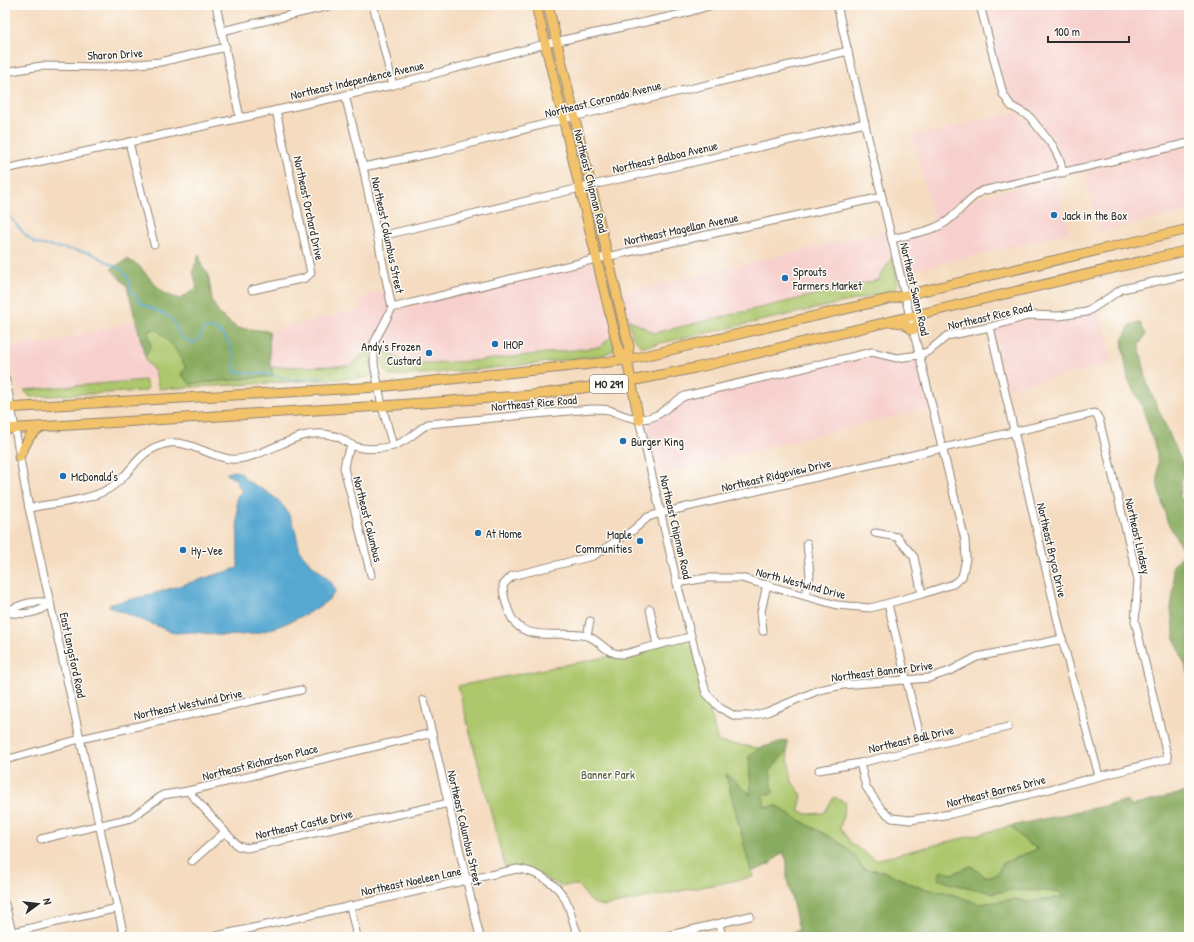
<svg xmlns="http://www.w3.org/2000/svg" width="1194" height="942" font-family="'Patrick Hand',sans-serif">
<rect width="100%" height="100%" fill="#fdfcf7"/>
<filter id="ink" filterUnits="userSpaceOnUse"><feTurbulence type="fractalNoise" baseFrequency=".025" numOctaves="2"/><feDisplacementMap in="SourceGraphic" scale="8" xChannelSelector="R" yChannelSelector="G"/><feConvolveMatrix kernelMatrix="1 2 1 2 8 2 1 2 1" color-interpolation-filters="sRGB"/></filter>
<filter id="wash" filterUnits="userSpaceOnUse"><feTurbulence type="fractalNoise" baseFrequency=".012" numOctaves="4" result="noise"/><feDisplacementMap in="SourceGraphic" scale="16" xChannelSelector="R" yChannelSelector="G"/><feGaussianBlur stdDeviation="0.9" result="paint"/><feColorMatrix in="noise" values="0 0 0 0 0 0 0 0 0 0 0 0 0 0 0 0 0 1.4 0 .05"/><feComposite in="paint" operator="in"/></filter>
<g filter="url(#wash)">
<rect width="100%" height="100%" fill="#f5dbbf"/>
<!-- built -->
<g fill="#f7d0cd">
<polygon points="983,5 1189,5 1189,138 1069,167 1065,164 1057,145 1032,113 1017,105 1006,93"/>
<polygon points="1016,112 1026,118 1048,144 1056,159 1056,169 1051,172 974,192 945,218 935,223 913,137"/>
<polygon points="1189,146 1189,211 1099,232 1085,171"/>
<polygon points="1056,178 1069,233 905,272 900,247 902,239 928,233 978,197"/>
<polygon points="5,206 10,228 5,229"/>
<polygon points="889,230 887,235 892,257 879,280 654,333 628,319 621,293"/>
<polygon points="593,261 614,333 601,347 474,361 407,364 380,346 386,329 399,309"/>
<polygon points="390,290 390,309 374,342 351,366 272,367 269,331 362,309 360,298"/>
<polygon points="1099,306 1113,364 1007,389 994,330 996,328 1022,320"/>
<polygon points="136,321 147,362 155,372 156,379 21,390 17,385 9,346 48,343"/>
<polygon points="873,355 902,360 917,360 929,408 657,474 646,424 647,421 680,399"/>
</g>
<!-- green -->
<g fill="#adc76d" stroke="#6c794c">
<polygon points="892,257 898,282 895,290 890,292 648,346 641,346 633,338 628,319 654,333 878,280"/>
<polygon points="156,329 174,347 186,368 181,374 190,384 273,376 272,367 350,366 371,345 371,375 368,377 360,378 159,389 155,372 147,362 145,356 151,346 148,331"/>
<path d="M 614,333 L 615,350 L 603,355 C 533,365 462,372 391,376 C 381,371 381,356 380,346 L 407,364 L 474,361 L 600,347 Z"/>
<polygon points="145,380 148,388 145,391 30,397 24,390"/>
<polygon points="690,637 718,742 760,748 749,756 752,795 726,775 753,877 604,906 592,903 578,885 561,886 534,872 506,871 458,686 621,654"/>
<path d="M 787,751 L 792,782 L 802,795 L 799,810 L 807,814 L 824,813 L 834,797 L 846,803 L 840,828 L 852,844 L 875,860 L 1011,826 L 1026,842 L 1038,849 L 1003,863 L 997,874 L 985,877 L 971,866 L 952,874 L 993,893 L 1013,890 L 1057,891 L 1064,897 L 1028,902 L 1017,899 L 979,904 L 949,893 L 921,888 L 883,871 L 864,869 C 859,863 854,854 848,849 C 826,832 799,823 778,806 L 765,807 L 762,795 L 773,793 L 770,770 Z"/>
</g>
<!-- forest -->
<g fill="#8aac60" stroke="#5a6c46">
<polygon points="199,254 202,267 208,273 212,301 219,314 237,328 269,331 270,362 273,376 190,384 181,373 186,368 174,347 156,329 148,331 151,346 145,356 127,286 111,269 127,259 138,265 163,293 180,299 197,288 193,271"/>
<polygon points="1140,323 1146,334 1139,345 1148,386 1184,467 1179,496 1189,505 1189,675 1175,640 1171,609 1174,585 1172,567 1184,552 1167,521 1158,487 1157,453 1142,406 1128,379 1122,341 1130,325"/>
<path d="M 787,740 L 787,751 L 770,770 L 773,793 L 763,795 L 765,807 L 778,806 C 799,823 826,832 848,849 C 854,854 859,863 864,869 L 883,871 L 921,888 L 949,893 L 979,904 L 1017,899 L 1028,902 L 1064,897 L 1057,891 L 1013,890 L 993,893 L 952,884 L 938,879 L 941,870 L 952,874 L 971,866 L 985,877 L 997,874 L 1003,863 L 1038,849 L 1026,842 L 1011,826 L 1126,801 L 1132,806 L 1189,791 L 1189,937 L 779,937 L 799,930 L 787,879 L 787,861 L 783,852 L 770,864 L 751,872 L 726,774 L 751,795 L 749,756 L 760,748 Z"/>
</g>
<!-- water -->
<path fill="#56a8d1" stroke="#406a7e" d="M 233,471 C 246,472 241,478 249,482 C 275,496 288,503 296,534 C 298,541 298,548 302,554 C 311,566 327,574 334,587 L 335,591 C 329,608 269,632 252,634 C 241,635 228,636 217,635 C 209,634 201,632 193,632 C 186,632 181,633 174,633 L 110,607 L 108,606 L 111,604 L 146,596 L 238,568 L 237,496 L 243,491 L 237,484 L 236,479 L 227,475 L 227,473 Z"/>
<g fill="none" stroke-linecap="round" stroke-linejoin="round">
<!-- stream -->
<path stroke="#56a8d1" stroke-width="1.5" d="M 5,213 C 17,222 24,238 37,244 L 91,253 L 122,270 L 128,278 L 131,290 L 142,304 L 168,316 L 174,322 L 180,336 L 193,343 L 197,341 L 205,328 C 225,326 237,353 234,370 L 238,372 L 266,374 L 292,380 L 324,377"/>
</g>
</g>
<g filter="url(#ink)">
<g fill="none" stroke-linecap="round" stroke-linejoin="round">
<!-- minor casing -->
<g stroke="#908375" stroke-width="9">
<g id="minor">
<polyline points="216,5 240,118"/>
<polyline points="293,5 295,14"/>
<polyline points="373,5 393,85"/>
<polyline points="980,5 1003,94 1011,106 1029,116 1053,146 1060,160 1063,173"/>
<polyline points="222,31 334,5"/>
<polyline points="5,72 41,66 104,67 160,62 226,47"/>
<polyline points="345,95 363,167 392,308 374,343 374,364 382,406 393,446"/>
<polyline points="129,142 154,244"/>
<polyline points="363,167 438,152 564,119 848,51"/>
<polyline points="5,169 393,85 545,44 682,14 712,5"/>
<polyline points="377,237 580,188 865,123"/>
<path d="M 892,239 C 909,234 931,232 946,222 C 959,213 967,199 982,191 L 1189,143"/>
<polyline points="252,290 305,278 311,273 276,110"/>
<path d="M 392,308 C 554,266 719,233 882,197"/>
<polyline points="990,327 1062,639 1099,776"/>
<path d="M 5,377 C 15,421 20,464 29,508 L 124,937"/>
<polyline points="639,420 677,583 706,693 720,708 735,716 751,716 767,712 819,690 843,685 929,678 950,671 977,657 1062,639"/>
<polyline points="352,445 346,457 344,468 371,575"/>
<path d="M 29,508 C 53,503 90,501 110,488 C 135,472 135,450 169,443 C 187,440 212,457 230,459 C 252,461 281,442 302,436 C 313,433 327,433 338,437 C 343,439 348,444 354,446 C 364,450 382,449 393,446 C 407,442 416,431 428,424 L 591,409 C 597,409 604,409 609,410 C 626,416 639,424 657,415 C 666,410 674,401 685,396 L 872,352 L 897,358 L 919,355 L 929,351 L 947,336 L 990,327 L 1031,315 L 1059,316 L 1087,312 L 1122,289 L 1189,274"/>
<polyline points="875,533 897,537 914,557 922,594"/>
<polyline points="677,583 707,578 741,578 837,605 870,608 922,594 953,584 962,577 966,559 965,540 910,317 837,5"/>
<polyline points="805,595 810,575 807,543"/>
<polyline points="888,604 923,748"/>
<polyline points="650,609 657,645"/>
<path d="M 5,612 C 20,605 33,599 50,603"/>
<path d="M 6,612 C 23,615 37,615 50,603"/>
<polyline points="763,631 761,612 767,584"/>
<polyline points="587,636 590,621"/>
<path d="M 690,637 C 674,641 658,645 642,649 C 636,651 628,654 622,654 C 606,655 601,640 587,636 C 559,629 519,647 508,609 C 505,601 503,593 503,585 L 512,576 L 593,556 L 632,531 L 648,517 L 661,513 L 1095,413 L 1099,419 L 1138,580 L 1135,621 L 1168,759 L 951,814 L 910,820 L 892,818 L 882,810 L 866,787 L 860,763"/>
<polyline points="424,700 480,937"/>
<polyline points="5,760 80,739 301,690"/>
<polyline points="819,770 860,763 1008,727"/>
<polyline points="188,791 238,846 247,848 449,803"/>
<polyline points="41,839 131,818 163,795 188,791 432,733"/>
<polyline points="192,861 225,832"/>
<polyline points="5,904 12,932"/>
<polyline points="350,906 357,937"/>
<polyline points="719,924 722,937"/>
<polyline points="5,934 118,908"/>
<path d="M 212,937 L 517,869 C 534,870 557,883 565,899 C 572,911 572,926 580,937"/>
<polyline points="662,937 750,916"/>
</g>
</g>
<!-- major casing -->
<g stroke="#908375" stroke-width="11">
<g id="major">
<polyline points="536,5 619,352 627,360"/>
<polyline points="548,5 629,346 627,360 639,420"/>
<polyline points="894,322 903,323 913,330 924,313"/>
<polyline points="5,408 378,387 627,360 1189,229"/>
<polyline points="5,429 382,406 533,395 631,381 695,368 1189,250"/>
<polyline points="19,457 30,436 41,427"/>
</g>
</g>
<!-- minor -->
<use href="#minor" stroke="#fff" stroke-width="7"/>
<!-- major -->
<use href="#major" stroke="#f2c36a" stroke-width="9"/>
</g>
</g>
<!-- markers -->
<g fill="#1f6fb2" stroke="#fdfcf7" stroke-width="1.5">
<circle cx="1054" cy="215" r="4"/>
<circle cx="785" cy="278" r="4"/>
<circle cx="495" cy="344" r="4"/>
<circle cx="429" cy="353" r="4"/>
<circle cx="623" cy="441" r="4"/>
<circle cx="63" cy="476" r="4"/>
<circle cx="478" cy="533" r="4"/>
<circle cx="640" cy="541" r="4"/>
<circle cx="183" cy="550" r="4"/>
</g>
<g text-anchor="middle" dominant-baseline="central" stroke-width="3" stroke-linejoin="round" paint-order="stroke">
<!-- shield labels -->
<rect fill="#fdfcf7" stroke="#6a6a68" stroke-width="1" x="590" y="375" width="38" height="18" rx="3"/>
<g font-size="11" font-weight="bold" fill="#2b2b2b">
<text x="609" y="384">MO 291</text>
</g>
<!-- street labels -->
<g font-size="12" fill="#2b2b2b" stroke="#fdfcf7">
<text transform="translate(115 54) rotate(-3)">Sharon Drive</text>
<text transform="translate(357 80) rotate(-13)">Northeast Independence Avenue</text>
<text transform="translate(603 99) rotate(-14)">Northeast Coronado Avenue</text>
<text transform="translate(665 157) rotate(-13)">Northeast Balboa Avenue</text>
<text transform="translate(591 181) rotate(76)">Northeast Chipman Road</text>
<text transform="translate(309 208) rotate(78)">Northeast Orchard Drive</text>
<text transform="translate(681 229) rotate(-12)">Northeast Magellan Avenue</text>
<text transform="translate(388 235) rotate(78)">Northeast Columbus Street</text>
<text transform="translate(915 289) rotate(77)">Northeast Swann Road</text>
<text transform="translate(990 316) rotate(-13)">Northeast Rice Road</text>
<text transform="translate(534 403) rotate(-5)">Northeast Rice Road</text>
<text transform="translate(776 475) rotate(-13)">Northeast Ridgeview Drive</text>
<text transform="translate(368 519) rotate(76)">Northeast Columbus</text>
<text transform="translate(676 527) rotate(77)">Northeast Chipman Road</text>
<text transform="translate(1138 536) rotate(77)">Northeast Lindsey</text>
<text transform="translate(1052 550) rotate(77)">Northeast Bryco Drive</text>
<text transform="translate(801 583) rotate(15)">North Westwind Drive</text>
<text transform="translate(73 655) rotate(78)">East Langsford Road</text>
<text transform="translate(882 671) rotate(-7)">Northeast Banner Drive</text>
<text transform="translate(188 704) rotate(-12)">Northeast Westwind Drive</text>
<text transform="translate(911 739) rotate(-13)">Northeast Ball Drive</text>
<text transform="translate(260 762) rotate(-14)">Northeast Richardson Place</text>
<text transform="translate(996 791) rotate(-14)">Northeast Barnes Drive</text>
<text transform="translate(304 824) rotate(-13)">Northeast Castle Drive</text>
<text transform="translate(465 828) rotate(77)">Northeast Columbus Street</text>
<text transform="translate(411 881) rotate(-12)">Northeast Noeleen Lane</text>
</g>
<!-- poi labels -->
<g font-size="12" fill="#2b2b2b" stroke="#fdfcf7" text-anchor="start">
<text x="1062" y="215">Jack in the Box</text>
<text x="793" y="271">Sprouts<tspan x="793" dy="14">Farmers Market</tspan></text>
<text x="503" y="344">IHOP</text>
<text x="421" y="346" text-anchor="end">Andy's Frozen<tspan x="421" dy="14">Custard</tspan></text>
<text x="631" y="441">Burger King</text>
<text x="71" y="476">McDonald's</text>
<text x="486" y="533">At Home</text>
<text x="632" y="534" text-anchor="end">Maple<tspan x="632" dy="14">Communities</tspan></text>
<text x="191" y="550">Hy-Vee</text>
</g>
<!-- park labels -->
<g font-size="12" fill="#525a3f" stroke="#fdfcf7">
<text x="608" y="774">Banner Park</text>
</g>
</g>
<!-- margin -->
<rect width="1194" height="942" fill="none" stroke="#fdfcf7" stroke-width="20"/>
<!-- north arrow -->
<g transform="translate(38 904) rotate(75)" stroke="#fdfcf7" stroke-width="3" paint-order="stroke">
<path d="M0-3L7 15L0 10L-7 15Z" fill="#2b2b2b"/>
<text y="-6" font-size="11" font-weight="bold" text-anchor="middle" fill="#2b2b2b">N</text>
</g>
<!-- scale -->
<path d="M1048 36v6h81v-6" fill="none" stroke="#2b2b2b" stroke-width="2"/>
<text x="1054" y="36" font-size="12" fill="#2b2b2b" stroke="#fdfcf7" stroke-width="3" paint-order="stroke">100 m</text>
</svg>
